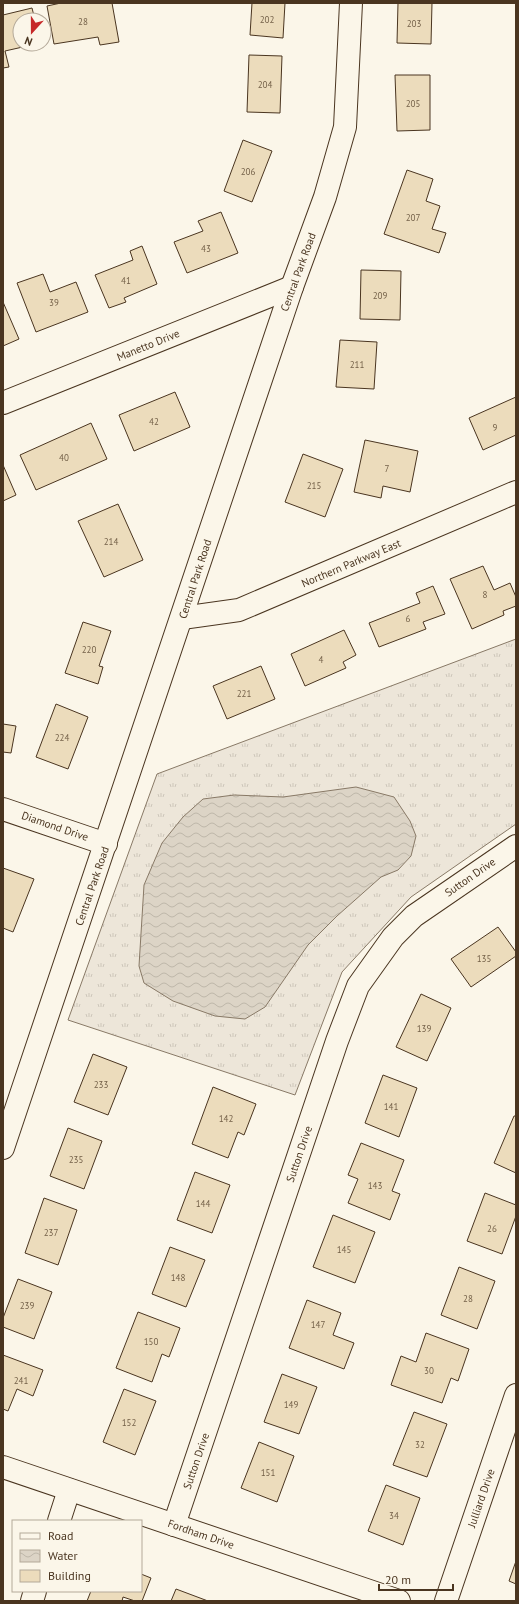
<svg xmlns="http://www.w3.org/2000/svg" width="519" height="1604" font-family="'PT Sans',sans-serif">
<defs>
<pattern id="grass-tufts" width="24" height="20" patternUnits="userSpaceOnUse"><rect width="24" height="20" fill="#ede6d9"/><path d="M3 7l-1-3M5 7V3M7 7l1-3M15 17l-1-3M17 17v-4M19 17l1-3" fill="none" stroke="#cdc6ba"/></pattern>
<pattern id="water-waves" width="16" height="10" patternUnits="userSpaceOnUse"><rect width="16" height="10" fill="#dcd4c6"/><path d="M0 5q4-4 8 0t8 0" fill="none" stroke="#beb7aa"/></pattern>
</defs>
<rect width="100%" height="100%" fill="#fbf6e9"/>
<!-- grass -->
<polygon fill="url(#grass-tufts)" stroke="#887966" points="516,639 516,824 411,897 342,972 295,1095 68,1020 157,774"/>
<!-- water -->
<polygon fill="url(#water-waves)" stroke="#887966" points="356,787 394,797 410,821 416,836 411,856 398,870 381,877 337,916 308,945 265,1007 245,1019 215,1016 173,1001 144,983 139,966 144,885 162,843 183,817 203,799 234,795 283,797"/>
<!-- building -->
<g fill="#ecdcbc" stroke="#4a3520">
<polygon points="61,3 112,3 119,42 100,45 98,37 54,44 47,6"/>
<polygon points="252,3 285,3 283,38 250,35"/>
<polygon points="398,3 432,3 431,44 397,43"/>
<polygon points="32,8 35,20 20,20 20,44 36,44 5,51 9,67 3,68 3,15"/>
<polygon points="249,55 282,56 280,113 247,112"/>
<polygon points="395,75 430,75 430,130 397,131"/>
<polygon points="243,140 272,151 252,202 224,191"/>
<polygon points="407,170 433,179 426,201 440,206 432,229 446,233 439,253 384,234"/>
<polygon points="221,212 238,253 187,273 174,242 203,231 198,221"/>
<polygon points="142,246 157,284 124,298 126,302 109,308 95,275 133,260 130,251"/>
<polygon points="361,270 401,271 400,320 360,319"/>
<polygon points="43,274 50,292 76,282 88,312 36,332 17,283"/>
<polygon points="3,302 19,339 3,346"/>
<polygon points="340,340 377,342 374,389 336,387"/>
<polygon points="175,392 190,427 134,451 119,415"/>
<polygon points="516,397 516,435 483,450 469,418"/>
<polygon points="91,423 107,459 36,490 20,455"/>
<polygon points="365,440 418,451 410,492 383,486 381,498 354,492"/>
<polygon points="303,454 343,469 325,517 285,502"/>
<polygon points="3,465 16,495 3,501"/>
<polygon points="118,504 143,560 104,577 78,521"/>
<polygon points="483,566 494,590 510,583 516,597 516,606 503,611 504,615 472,629 450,579"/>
<polygon points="433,586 445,614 423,622 426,629 379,647 369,623 420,603 416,593"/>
<polygon points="83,622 111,631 99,666 103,667 98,684 65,673"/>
<polygon points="344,630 356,655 343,662 346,668 305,686 291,654"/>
<polygon points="261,666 275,699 227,719 213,686"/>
<polygon points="56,704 88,717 68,769 36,757"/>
<polygon points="3,724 16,726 11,753 3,752"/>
<polygon points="3,868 34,879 13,932 3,928"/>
<polygon points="498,927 516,952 516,956 471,987 451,959"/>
<polygon points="421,994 451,1008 427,1061 396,1047"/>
<polygon points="93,1054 127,1067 108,1115 74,1102"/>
<polygon points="383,1075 417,1088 399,1137 365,1123"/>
<polygon points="213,1087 256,1104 244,1135 238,1132 228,1158 192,1144"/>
<polygon points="514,1116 516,1116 516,1173 494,1163"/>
<polygon points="68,1128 102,1141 84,1189 50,1176"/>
<polygon points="361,1143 404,1160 392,1191 400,1194 390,1220 348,1203 358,1179 348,1175"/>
<polygon points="195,1172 230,1185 212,1233 177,1220"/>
<polygon points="485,1193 516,1205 516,1216 502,1254 467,1241"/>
<polygon points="44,1198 77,1210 58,1265 25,1253"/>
<polygon points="333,1215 375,1232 355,1283 313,1267"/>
<polygon points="170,1247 205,1260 186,1307 152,1294"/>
<polygon points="459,1267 495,1281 477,1329 441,1315"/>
<polygon points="18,1279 52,1292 34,1339 3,1327 3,1318"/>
<polygon points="307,1300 341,1313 333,1335 354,1343 344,1369 289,1348"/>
<polygon points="138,1312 180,1328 169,1357 162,1354 152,1382 116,1368"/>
<polygon points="426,1333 469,1349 458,1381 451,1378 442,1403 391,1385 401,1356 416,1362"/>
<polygon points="3,1355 43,1370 33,1396 17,1389 8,1411 3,1409"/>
<polygon points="282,1374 317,1387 299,1434 264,1422"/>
<polygon points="124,1389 156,1401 135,1455 103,1442"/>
<polygon points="414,1412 447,1424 427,1477 393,1465"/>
<polygon points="259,1442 294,1456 277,1502 241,1488"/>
<polygon points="386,1485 420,1498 403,1545 368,1531"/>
<polygon points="516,1561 516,1584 509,1581"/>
<polygon points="141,1574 151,1578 142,1601 135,1601 123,1597 122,1601 87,1601 91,1591 141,1591"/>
<polygon points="176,1589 208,1601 171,1601"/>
</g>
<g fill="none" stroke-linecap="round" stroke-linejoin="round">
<!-- street casing -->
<g stroke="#4a3520" stroke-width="24">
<g id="street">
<polyline points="3,403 292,287"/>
<polyline points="182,618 239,610 516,492"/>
<polyline points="3,809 106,844"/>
<polyline points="3,1467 399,1601"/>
<polyline points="59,1521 69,1490"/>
<polyline points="174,1525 337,1041 358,986 393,937 414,916 516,846"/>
<polyline points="32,1601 35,1591"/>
<polyline points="446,1601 516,1395"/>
</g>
</g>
<!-- secondary casing -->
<g stroke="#4a3520" stroke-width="24">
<polyline id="secondary" points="3,1148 292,287 325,197 345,127 351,3"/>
</g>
<!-- street -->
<use href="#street" stroke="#fbf6e9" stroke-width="22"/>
<!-- secondary -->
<use href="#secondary" stroke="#fbf6e9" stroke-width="22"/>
</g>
<g text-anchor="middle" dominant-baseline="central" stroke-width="3" stroke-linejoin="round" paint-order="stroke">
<!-- number labels -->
<g font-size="9" fill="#725f47">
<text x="267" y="19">202</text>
<text x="83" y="21">28</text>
<text x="414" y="23">203</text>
<text x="265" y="84">204</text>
<text x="413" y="103">205</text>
<text x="248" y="171">206</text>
<text x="413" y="217">207</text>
<text x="206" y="248">43</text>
<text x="126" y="280">41</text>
<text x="380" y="295">209</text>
<text x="54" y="302">39</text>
<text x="357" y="364">211</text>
<text x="154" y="421">42</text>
<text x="495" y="427">9</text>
<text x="64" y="457">40</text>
<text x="387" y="468">7</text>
<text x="314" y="485">215</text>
<text x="111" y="541">214</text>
<text x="485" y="594">8</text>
<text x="408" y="618">6</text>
<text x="89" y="649">220</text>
<text x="321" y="659">4</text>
<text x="244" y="693">221</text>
<text x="62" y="737">224</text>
<text x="484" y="958">135</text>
<text x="424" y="1028">139</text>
<text x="101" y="1084">233</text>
<text x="391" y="1106">141</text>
<text x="226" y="1118">142</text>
<text x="76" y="1159">235</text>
<text x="375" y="1185">143</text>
<text x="203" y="1203">144</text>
<text x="492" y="1228">26</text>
<text x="51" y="1232">237</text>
<text x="344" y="1249">145</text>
<text x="178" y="1277">148</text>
<text x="468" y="1298">28</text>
<text x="27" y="1305">239</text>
<text x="318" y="1324">147</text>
<text x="151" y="1341">150</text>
<text x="429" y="1370">30</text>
<text x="21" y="1380">241</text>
<text x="291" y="1404">149</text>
<text x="129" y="1422">152</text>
<text x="420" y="1444">32</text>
<text x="268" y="1472">151</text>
<text x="394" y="1515">34</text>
</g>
<!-- street labels -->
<g font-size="11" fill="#4a3520" stroke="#fbf6e9">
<text transform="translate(298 272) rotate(-70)">Central Park Road</text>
<text transform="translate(148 345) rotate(-22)">Manetto Drive</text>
<text transform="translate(351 563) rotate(-23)">Northern Parkway East</text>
<text transform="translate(195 579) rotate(-72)">Central Park Road</text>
<text transform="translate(55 826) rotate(19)">Diamond Drive</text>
<text transform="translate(470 877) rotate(-35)">Sutton Drive</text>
<text transform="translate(92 886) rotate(-71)">Central Park Road</text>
<text transform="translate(299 1154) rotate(-71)">Sutton Drive</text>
<text transform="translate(196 1461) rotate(-71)">Sutton Drive</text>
<text transform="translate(481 1498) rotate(-71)">Julliard Drive</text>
<text transform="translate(201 1534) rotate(19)">Fordham Drive</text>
</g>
</g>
<!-- border -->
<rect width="519" height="1604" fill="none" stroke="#4a3520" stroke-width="8"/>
<!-- legend -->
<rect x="12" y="1520" width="130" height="72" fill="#fbf6e9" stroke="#b4a999"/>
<rect x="20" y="1533" width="20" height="6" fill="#fbf6e9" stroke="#b4a999"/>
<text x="48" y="1540" font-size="12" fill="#4a3520">Road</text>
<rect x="20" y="1550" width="20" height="12" fill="url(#water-waves)" stroke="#b4a999"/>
<text x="48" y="1560" font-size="12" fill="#4a3520">Water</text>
<rect x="20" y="1570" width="20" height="12" fill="#ecdcbc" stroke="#b4a999"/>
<text x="48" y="1580" font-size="12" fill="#4a3520">Building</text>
<!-- north arrow -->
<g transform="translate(32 32) rotate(201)"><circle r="19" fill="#fbf6e9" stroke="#b4a999"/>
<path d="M0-3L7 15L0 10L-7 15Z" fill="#c62828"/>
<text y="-6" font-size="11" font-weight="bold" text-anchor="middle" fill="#4a3520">N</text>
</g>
<!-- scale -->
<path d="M379 1584v6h74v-6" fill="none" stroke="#4a3520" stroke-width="2"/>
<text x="385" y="1584" font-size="12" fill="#4a3520" stroke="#fbf6e9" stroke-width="3" paint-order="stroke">20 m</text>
</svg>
